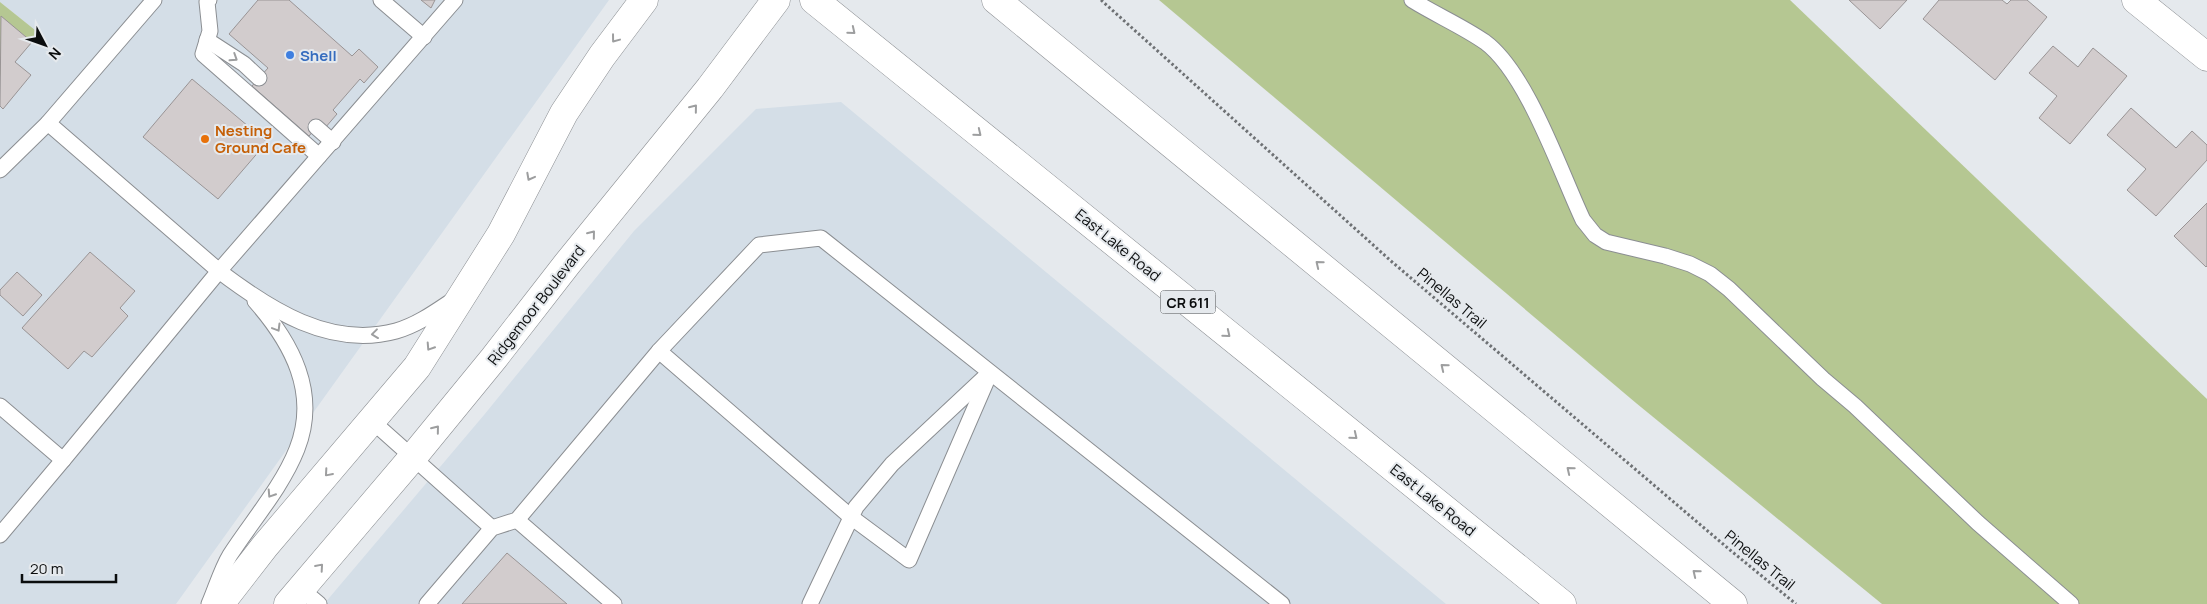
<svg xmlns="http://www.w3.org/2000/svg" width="2207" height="604" font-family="Manrope,sans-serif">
<rect width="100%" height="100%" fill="#e5e9ed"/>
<!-- built -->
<g fill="#d4dee7">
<polygon points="0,0 609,0 176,604 0,604 0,76 40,34 0,2"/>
<polygon points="841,102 1446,604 324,604 484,415 634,231 756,109"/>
</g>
<!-- green -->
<g fill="#b5c792">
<polygon points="1159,0 1790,0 2207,399 2207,604 1882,604 1636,403"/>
<polygon points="0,2 40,34 0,76"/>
</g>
<!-- building -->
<g fill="#d2cccd" stroke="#999495">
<polygon points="258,0 289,0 352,56 359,49 378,67 364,83 360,79 333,110 337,114 325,128 320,123 309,136 252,86 268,68 229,34"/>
<polygon points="421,0 435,0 431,8"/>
<polygon points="1849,0 1907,0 1880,29"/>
<polygon points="1939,0 2002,0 2007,4 2011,0 2027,0 2047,17 1995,80 1923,19"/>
<polygon points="1,16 32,42 15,62 31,75 3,109 0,106"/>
<polygon points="2053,46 2078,67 2093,48 2127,76 2070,144 2039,118 2057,96 2029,73"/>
<polygon points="192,79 267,142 218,199 143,137"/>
<polygon points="2131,108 2176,148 2192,131 2207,145 2207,160 2156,216 2127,190 2146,169 2107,135"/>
<polygon points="2207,203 2207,266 2206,267 2174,236"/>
<polygon points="90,252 135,291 120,308 128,316 92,357 84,351 68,369 22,328"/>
<polygon points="17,272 42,295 23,316 0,295 0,290"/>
<polygon points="507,553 567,604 462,604"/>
</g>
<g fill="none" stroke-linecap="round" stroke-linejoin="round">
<!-- service casing -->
<g stroke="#8b8e92" stroke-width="17">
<g id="service">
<polyline points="209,0 207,2 210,31 203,54 319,156"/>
<polyline points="381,0 424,37"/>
<path d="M 1412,0 C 1436,15 1462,26 1485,42 C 1527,73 1560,171 1583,220 L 1595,235 L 1606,242 L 1665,256 L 1690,264 L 1710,274 L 1729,289 L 1823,379 L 1855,406 L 1978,523 L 2071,604"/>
<polyline points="207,40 244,64 259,78"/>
<polyline points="48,123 154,0"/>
<polyline points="316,127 333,142"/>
<path d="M 0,170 L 48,123 L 219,271 C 269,309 330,349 396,331 C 417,325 435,312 453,300"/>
<polyline points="659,351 851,517 909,560 990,373"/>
<polyline points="0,406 63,460 0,535"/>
<polyline points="372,421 492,528"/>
<polyline points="63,460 219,271 455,0"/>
<polyline points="517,520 614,604"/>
<polyline points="301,589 319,604"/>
<path d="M 209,604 C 216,588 221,570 230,555 C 252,521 282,487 297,449 C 319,393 292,343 255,301"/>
<polyline points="427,604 492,528 517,520 659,351 759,245 821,238 1282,604"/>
<polyline points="810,604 856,507 892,464 985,377"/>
</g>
</g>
<!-- minor casing -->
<g stroke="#8b8e92" stroke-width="29">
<polyline id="minor" points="2136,0 2207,57"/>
</g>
<!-- tertiary casing -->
<g stroke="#8b8e92" stroke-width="29">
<g id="tertiary">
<polyline points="220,604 265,546 417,367 501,234 564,113 602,56 644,0"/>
<polyline points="288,604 413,457 494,358 567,264 710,88 776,0"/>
</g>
</g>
<!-- primary casing -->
<g stroke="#8b8e92" stroke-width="29">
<g id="primary">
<polyline points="814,0 1562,604"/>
<polyline points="996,0 1733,604"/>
</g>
</g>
<!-- path -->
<polyline stroke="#6e7174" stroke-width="3" stroke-dasharray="2.5 2.5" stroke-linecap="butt" points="1101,0 1391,261 1730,550 1796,604"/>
<!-- service -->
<use href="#service" stroke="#fff" stroke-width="15"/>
<!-- minor -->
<use href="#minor" stroke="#fff" stroke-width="28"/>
<!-- tertiary -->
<use href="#tertiary" stroke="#fff" stroke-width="28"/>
<!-- primary -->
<use href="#primary" stroke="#fff" stroke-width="28"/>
</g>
<!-- one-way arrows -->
<defs><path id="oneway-chevron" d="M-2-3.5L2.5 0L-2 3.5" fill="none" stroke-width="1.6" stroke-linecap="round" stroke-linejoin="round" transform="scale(1.25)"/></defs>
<g stroke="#9d9e9f">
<use href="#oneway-chevron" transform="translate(852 31) rotate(39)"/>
<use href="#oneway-chevron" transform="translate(615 39) rotate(127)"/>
<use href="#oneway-chevron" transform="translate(234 58) rotate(33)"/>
<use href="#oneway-chevron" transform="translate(694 108) rotate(-51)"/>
<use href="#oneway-chevron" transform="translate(978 133) rotate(39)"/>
<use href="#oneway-chevron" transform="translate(530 177) rotate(118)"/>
<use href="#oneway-chevron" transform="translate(592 234) rotate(-51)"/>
<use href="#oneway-chevron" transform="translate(1319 264) rotate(-141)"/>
<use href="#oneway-chevron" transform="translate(277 328) rotate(59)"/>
<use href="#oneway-chevron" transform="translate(375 334) rotate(173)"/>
<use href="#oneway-chevron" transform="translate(1227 334) rotate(39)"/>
<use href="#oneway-chevron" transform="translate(430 347) rotate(123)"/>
<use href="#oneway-chevron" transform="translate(1444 367) rotate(-141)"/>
<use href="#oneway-chevron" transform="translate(436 429) rotate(-51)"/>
<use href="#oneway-chevron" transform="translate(1354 436) rotate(39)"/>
<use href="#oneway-chevron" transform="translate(1570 470) rotate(-141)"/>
<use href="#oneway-chevron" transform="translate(328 473) rotate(131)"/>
<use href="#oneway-chevron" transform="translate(271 494) rotate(123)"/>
<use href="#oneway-chevron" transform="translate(320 567) rotate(-49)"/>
<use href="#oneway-chevron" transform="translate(1696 573) rotate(-141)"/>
</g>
<!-- markers -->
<circle fill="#3f7fe0" stroke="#e5e9ed" stroke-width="2" cx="290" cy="55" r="5"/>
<circle fill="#e8710a" stroke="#e5e9ed" stroke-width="2" cx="205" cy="139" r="5"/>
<g text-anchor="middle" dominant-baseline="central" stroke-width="4" stroke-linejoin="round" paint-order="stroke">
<!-- shield labels -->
<rect fill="#e5e9ed" stroke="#4c4f51" stroke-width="1" x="1160.5" y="290.5" width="55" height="23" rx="4"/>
<g font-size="14" font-weight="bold" fill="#0b0d0e">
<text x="1188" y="302">CR 611</text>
</g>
<!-- shop labels -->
<g font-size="15" font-weight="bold" fill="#366cbe" stroke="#e5e9ed" text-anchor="start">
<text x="300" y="55">Shell</text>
</g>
<!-- food labels -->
<g font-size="15" font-weight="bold" fill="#c56008" stroke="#e5e9ed" text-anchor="start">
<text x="215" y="130">Nesting<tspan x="215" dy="17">Ground Cafe</tspan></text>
</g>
<!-- street labels -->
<g font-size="15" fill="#0b0d0e" stroke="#e5e9ed">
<text transform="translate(1118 245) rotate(39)">East Lake Road</text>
<text transform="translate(1452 298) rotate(40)">Pinellas Trail</text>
<text transform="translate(536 305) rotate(-52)">Ridgemoor Boulevard</text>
<text transform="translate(1433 500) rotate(39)">East Lake Road</text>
<text transform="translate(1760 560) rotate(39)">Pinellas Trail</text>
</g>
</g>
<!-- north arrow -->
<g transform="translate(45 45) rotate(131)" stroke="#e5e9ed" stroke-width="4" paint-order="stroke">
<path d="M0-4L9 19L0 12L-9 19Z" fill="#0b0d0e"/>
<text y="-8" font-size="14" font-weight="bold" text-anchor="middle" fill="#0b0d0e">N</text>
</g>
<!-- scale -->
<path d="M22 574v8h94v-8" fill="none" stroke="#0b0d0e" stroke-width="2.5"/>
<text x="30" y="574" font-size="15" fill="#0b0d0e" stroke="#e5e9ed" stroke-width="4" paint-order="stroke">20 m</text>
</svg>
